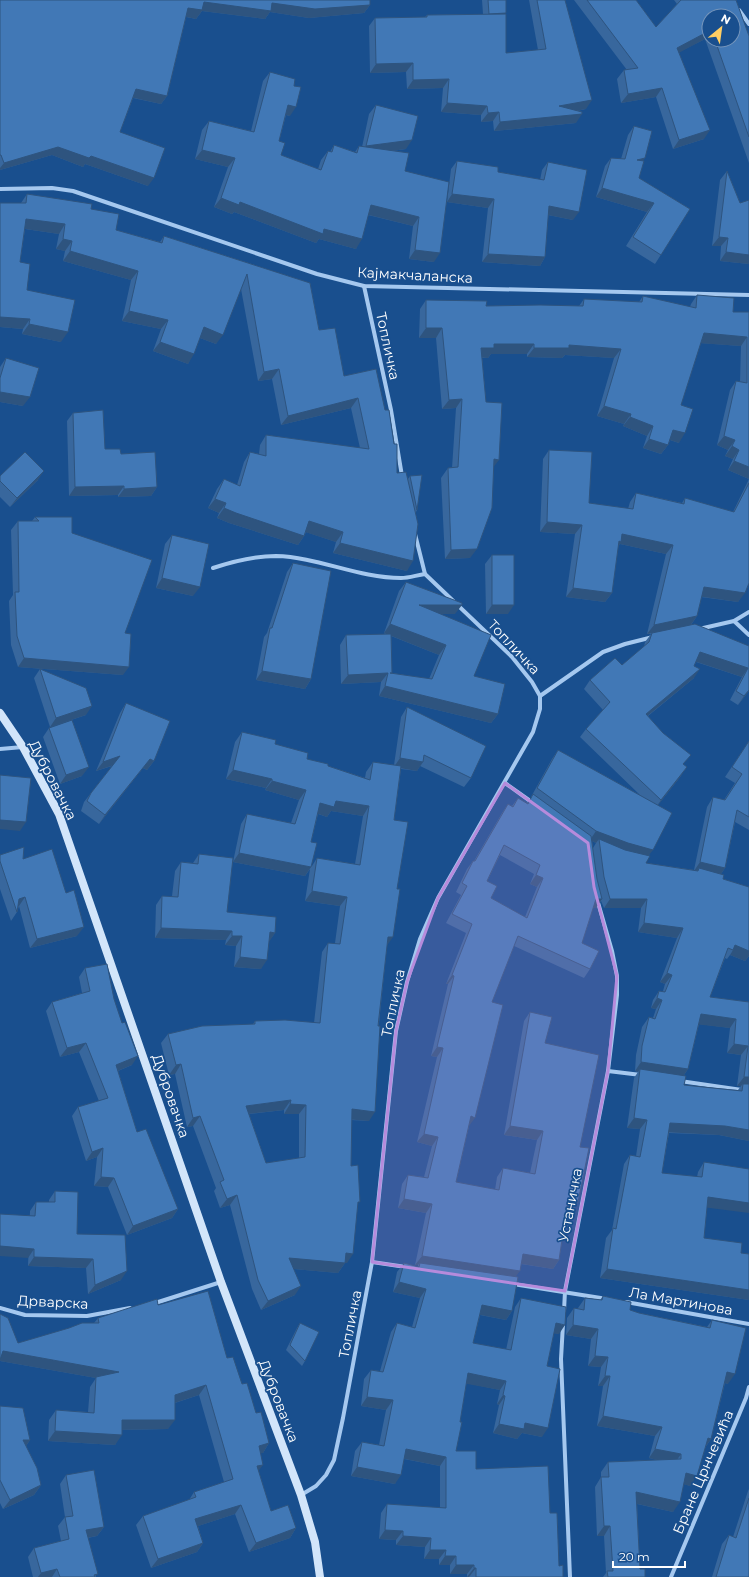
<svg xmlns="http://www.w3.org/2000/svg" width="749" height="1577" font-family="Montserrat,sans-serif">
<rect width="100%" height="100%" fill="#194f8e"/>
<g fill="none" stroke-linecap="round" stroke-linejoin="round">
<!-- minor -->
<g stroke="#a5c8ef" stroke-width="4">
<polyline points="739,10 749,24"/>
<polyline points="0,189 52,188 73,191 317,274 364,286 749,295"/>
<polyline points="364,286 391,410 402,476"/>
<path d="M 213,568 C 234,561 254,556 276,556 C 318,557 358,578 401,578 C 409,578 417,575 425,574"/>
<polyline points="734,621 749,635"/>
<polyline points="699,629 734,621 749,612"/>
<polyline points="540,696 603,652 625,644 653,637"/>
<polyline points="0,749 23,747"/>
<polyline points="505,783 533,803"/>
<polyline points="608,1071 641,1075"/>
<polyline points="680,1081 749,1091"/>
<polyline points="372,1262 406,1267"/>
<polyline points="513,1284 607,1299"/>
<polyline points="626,1302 749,1324"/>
<polyline points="152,1304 221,1282"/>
<polyline points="0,1308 25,1315 87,1316 130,1308"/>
<polyline points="564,1311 565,1291 608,1071 617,995 617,976 612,951 597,899"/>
<polyline points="563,1324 561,1359 570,1577"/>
<polyline points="301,1495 316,1486 326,1475 334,1460 343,1418 372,1262 396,1031 407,982 420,939 438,898 533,732 540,709 540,696 532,682 512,657 425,574 415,534"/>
<polyline points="671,1577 746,1398 749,1387"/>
</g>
<!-- secondary -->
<polyline stroke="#d2e5fa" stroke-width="8" points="0,713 23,747 59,814 221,1282 301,1495 315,1542 320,1577"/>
</g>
<!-- wall -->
<g fill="#38679d" fill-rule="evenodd">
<polygon points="0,0 370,5 364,13 309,18 270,12 265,19 202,11 196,19 186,17 167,96 161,104 133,98 120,132 148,186 85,164 83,167 52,155 0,170"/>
<polygon points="482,0 506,0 505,14 506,53 538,50 529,0 565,0 586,109 577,111 576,123 494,131 493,121 481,122 481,115 441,112 443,88 407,89 406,72 370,73 369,26 375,18 425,17 427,15 483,14"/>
<path d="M 574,0 L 636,0 L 656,27 L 677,4 L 674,0 L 736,0 L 749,36 L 749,163 L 705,39 L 679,52 L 704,139 L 673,149 L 656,97 L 621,103 L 617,79 L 624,70 L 627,70 ZM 709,16 L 733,40 L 709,40 Z"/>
<polygon points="270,72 290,116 286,115 279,141 281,155 318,169 321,160 328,151 330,152 334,145 355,152 359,146 362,147 369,114 376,105 406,149 392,151 405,171 434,262 409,259 413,226 368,215 356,249 319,239 316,243 234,212 232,214 214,207 228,167 195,159 202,130 209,121 251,131 263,81"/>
<polygon points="634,126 643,161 639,178 690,209 655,264 626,246 647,212 596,197 605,166 611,158 621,159 628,135"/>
<polygon points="457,161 498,172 540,180 542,170 548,162 573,220 548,215 545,257 540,266 482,262 488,208 447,202 451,169"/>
<polygon points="727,171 740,203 749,264 720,261 721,246 712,246 720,180"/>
<polygon points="27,194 91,209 116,230 160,242 164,236 310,283 319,330 344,376 376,369 397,473 408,479 410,476 417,510 416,512 407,571 333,553 336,542 306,532 304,536 298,545 229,523 217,518 219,513 208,508 217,489 224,479 237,485 244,462 250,452 259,454 260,445 266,435 360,448 351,408 281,425 272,379 258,381 241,289 216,344 200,338 188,364 153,351 161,329 122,321 131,280 63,261 65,251 56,249 59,234 25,229 20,262 27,290 61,342 22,334 23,329 0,327 0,203 21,203"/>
<polygon points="697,295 733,312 749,312 749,479 728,470 733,459 725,456 728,450 717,445 730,390 736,381 740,382 741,346 700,343 681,405 679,443 670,440 668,445 661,454 643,448 647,436 623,426 624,424 597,416 614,358 565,355 562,358 527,357 527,354 491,354 488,358 482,358 486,402 494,467 470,558 445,559 441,478 448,468 452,468 456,408 442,409 436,338 419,338 420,309 426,300 486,306 579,306 584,299 639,302 643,296 690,307 691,304"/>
<polygon points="6,358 23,406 0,402 0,367"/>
<polygon points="73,413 105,449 121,454 157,487 151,496 118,497 118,495 69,496 67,421"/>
<path d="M 549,450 L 589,503 L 628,509 L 630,502 L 636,493 L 682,503 L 685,498 L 733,512 L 749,479 L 749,583 L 738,602 L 701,597 L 697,616 L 691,625 L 749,646 L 749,691 L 738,705 L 730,700 L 742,677 L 696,662 L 694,666 L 694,678 L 648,716 L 684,764 L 681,776 L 658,805 L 649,856 L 646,863 L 694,870 L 707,807 L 713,797 L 724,800 L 735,783 L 725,777 L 749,741 L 749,830 L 735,822 L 725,868 L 721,874 L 723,879 L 749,887 L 749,956 L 745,961 L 730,955 L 727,959 L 725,958 L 710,997 L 749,1002 L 749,1141 L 719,1135 L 669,1133 L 662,1173 L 697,1177 L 698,1172 L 704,1162 L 707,1207 L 704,1238 L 741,1253 L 749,1254 L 749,1300 L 600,1278 L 606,1238 L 612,1230 L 624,1164 L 630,1155 L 636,1156 L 640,1129 L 627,1128 L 634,1078 L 638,1072 L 635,1071 L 636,1055 L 642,1027 L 649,1017 L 653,1018 L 656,1009 L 651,1008 L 653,1000 L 659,991 L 663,991 L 665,984 L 660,982 L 677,938 L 638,932 L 641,908 L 604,908 L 601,901 L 596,908 L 593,908 L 582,943 L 590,969 L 584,978 L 514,946 L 492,1002 L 469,1126 L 456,1182 L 495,1190 L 497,1177 L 503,1168 L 530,1173 L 537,1140 L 504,1135 L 524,1021 L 530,1012 L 545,1043 L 580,1147 L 578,1202 L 572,1211 L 567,1210 L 559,1260 L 553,1269 L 521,1264 L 515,1277 L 512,1311 L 506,1320 L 480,1315 L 473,1343 L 506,1350 L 515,1307 L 521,1298 L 559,1334 L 554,1333 L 547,1366 L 542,1437 L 522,1433 L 517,1439 L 493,1433 L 499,1405 L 497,1404 L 500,1390 L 466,1383 L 460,1422 L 456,1451 L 476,1469 L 550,1513 L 559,1566 L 563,1577 L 467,1577 L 467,1574 L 450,1574 L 450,1565 L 439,1565 L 439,1559 L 424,1559 L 425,1547 L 396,1545 L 396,1540 L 379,1539 L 381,1513 L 387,1504 L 440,1508 L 440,1466 L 404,1459 L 395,1484 L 351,1476 L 355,1451 L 362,1442 L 379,1445 L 386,1410 L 361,1406 L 364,1379 L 371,1370 L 380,1371 L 391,1332 L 397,1323 L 412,1327 L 420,1298 L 393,1292 L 397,1272 L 404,1263 L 418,1267 L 418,1265 L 415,1265 L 426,1213 L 398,1208 L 402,1184 L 408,1175 L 424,1177 L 432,1146 L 417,1142 L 437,1057 L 431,1056 L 448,984 L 446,984 L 466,933 L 446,923 L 461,895 L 456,892 L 467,869 L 473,861 L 474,861 L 502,813 L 508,804 L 512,806 L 518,798 L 527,803 L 531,798 L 531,797 L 552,759 L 558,750 L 640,795 L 580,737 L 586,729 L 603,710 L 584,689 L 590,680 L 622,665 L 644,647 L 645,642 L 651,634 L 647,634 L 666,554 L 620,544 L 618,546 L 612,593 L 605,602 L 566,597 L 575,534 L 540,532 L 543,459 ZM 592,841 L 596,843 L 593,848 ZM 500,855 L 534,874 L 530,884 L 537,887 L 525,917 L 491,898 L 487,881 ZM 699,1024 L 730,1028 L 727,1053 L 741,1055 L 737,1086 L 741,1086 L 738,1090 L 684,1085 L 684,1075 L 688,1069 Z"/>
<polygon points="0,476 38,480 10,507 0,497"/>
<polygon points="35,517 72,533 125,633 123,675 18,667 11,645 9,601 13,595 11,530 18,521 32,521"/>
<polygon points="172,535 193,596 156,588 165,544"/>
<polygon points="492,555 508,614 486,614 485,564"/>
<polygon points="293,563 311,679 305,689 256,680 264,637 267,633 287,572"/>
<path d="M 406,582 L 455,614 L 441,614 L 474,676 L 498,714 L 491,723 L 379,696 L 381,682 L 341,684 L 340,645 L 346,635 L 385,634 L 384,633 L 399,591 ZM 391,636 L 439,655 L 429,679 L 392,673 Z"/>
<polygon points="40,669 86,715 50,727 34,678"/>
<polygon points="126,703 154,761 147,770 143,768 99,824 81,811 84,802 112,766 96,771 120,713"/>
<path d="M 407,707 L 471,778 L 464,787 L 420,766 L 417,771 L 401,769 L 394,820 L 387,945 L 369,1121 L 351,1120 L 351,1166 L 358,1204 L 347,1263 L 345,1263 L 338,1273 L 294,1269 L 295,1295 L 261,1310 L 252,1289 L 230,1205 L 220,1208 L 214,1191 L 216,1188 L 193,1126 L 187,1127 L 175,1074 L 169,1075 L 161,1043 L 168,1034 L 253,1024 L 255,1021 L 314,1023 L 322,952 L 328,943 L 335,943 L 340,906 L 305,901 L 310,869 L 305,876 L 233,862 L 241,824 L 247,814 L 291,823 L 299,800 L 265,790 L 266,788 L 226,779 L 235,742 L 242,732 L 275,744 L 307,759 L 365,778 L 366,772 L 373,762 L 394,765 L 401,717 ZM 331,811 L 363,816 L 355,864 L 317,858 L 312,866 L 311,842 L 318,814 L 327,817 ZM 284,1110 L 284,1114 L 299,1114 L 299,1158 L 266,1163 L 249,1114 Z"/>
<polygon points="49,728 82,776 60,784 43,737"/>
<polygon points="199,854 227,912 275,933 269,941 261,969 234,967 236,946 225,945 226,940 155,938 156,905 162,896 172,896 175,871 181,862 193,863"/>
<polygon points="23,859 66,893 77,936 30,948 19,906 17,912 11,921 0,889 0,861"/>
<polygon points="85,968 114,999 132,1065 118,1071 137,1132 178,1209 172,1218 127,1235 108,1187 94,1186 97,1157 86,1161 72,1116 78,1107 99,1101 79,1052 60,1057 46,1011 52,1002 82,993 79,977"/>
<polygon points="55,1191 77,1234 121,1280 88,1294 86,1268 28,1266 30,1211 36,1202 49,1202 49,1200"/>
<polygon points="603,1296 630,1310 639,1313 707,1327 712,1320 728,1384 725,1383 711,1439 705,1448 690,1486 684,1484 673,1512 637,1504 640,1569 645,1577 603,1577 606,1573 604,1536 597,1536 595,1487 601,1477 601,1472 608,1462 657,1460 649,1458 655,1436 597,1426 603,1386 598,1386 601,1367 588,1366 591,1339 566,1335 567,1318 574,1308 578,1309 578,1308 585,1298 600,1300"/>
<polygon points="158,1305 227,1358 242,1384 256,1413 269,1443 263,1453 261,1453 258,1471 271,1511 296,1528 290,1538 249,1552 235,1514 198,1526 203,1543 197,1552 151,1568 136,1525 143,1516 189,1500 194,1492 224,1482 199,1395 175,1403 168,1429 122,1430 115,1445 48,1441 49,1420 56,1410 88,1412 90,1387 96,1378 0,1361 18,1343 94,1323 98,1318"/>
<polygon points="300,1323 305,1361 302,1366 286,1350 297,1328"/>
<polygon points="0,1406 30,1440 26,1446 41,1485 34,1495 3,1509 0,1503"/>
<polygon points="66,1475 104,1527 97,1536 88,1538 96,1577 33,1577 28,1557 34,1548 61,1541 58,1526 65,1517 60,1484"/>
<polygon points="749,1489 749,1577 712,1577 722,1544 729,1535 733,1537 748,1491"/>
</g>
<!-- shaded-wall -->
<g fill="#2e547f">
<polygon points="204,2 272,3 370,5 364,13 309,18 270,12 265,19 202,11 196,19 182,16 188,8"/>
<polygon points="506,13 500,22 483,22 489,14"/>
<polygon points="709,31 709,32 705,39 671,57 677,48"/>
<polygon points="413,63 406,72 370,73 376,64"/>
<polygon points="449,79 443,88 407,89 413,80"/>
<polygon points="662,88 656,97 621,103 628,94"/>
<polygon points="136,89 167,96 161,104 130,97"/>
<polygon points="592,100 586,109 553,115 559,106"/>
<polygon points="447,103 487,106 481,115 441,112"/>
<polygon points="288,105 296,107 290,116 282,114"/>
<polygon points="499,112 493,121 481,122 488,113"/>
<polygon points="582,114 576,123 494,131 500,122"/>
<polygon points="710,130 704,139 673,149 679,140"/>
<polygon points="412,140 406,149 360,155 366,146"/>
<polygon points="58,147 91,156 154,178 148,186 85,164 83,167 52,155 0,170 0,168 4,163"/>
<polygon points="202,150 235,158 228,167 195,159"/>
<polygon points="645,158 639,167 637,160"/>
<polygon points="602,188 654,203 647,212 596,197"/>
<polygon points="452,194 494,199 488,208 447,202"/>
<polygon points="221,198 240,202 324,229 362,239 356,249 319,239 316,243 234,212 232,214 214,207"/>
<polygon points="371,205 419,217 413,226 365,214"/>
<polygon points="549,206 579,212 573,220 543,214"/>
<polygon points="26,219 65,224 59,234 19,228"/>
<polygon points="719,237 728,238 721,246 712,246"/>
<polygon points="63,239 72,241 65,251 56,249"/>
<polygon points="415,250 440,253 434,262 409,259"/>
<polygon points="70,251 138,271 131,280 63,261"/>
<polygon points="726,252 749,255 749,264 720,261"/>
<polygon points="488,254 545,257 540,266 482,262"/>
<polygon points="129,311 168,320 161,329 122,321"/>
<polygon points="0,317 30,319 23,329 0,327"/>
<polygon points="29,324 68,332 61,342 22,334"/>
<polygon points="204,327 223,335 216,344 197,337"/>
<polygon points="426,328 442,328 436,338 419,338"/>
<polygon points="704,333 747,337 741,346 697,343"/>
<polygon points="160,342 194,354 188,364 153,351"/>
<polygon points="494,344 534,344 527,354 491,354 488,358 475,357 481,348"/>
<polygon points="569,345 621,349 614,358 565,355 562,358 527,357 534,348"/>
<polygon points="279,369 272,379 258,381 264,372"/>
<polygon points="0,392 30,397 23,406 0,402"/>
<polygon points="358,398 351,408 281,425 288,416"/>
<polygon points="462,399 456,408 442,409 449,400"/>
<polygon points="604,406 631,414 624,424 597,416"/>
<polygon points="630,417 653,426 647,436 623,426"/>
<polygon points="673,430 685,433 679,443 667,439"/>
<polygon points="724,436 735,440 728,450 717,445"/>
<polygon points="649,439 668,445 661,454 643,448"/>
<polygon points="732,446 739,450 733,459 725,456"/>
<polygon points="494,459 499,460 492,469"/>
<polygon points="734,461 749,467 749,479 728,470"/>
<polygon points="44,471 38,480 10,507 17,498"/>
<polygon points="124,486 118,495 69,496 75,487"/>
<polygon points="157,487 151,496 118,497 124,489"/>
<polygon points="215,499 226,503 219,513 208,508"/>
<polygon points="224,508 304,536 298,545 229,523 217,518"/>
<polygon points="309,521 343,532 336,542 302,531"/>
<polygon points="547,522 582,525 575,534 540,532"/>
<polygon points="622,534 673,545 666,554 620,544 615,551"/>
<polygon points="340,543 413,561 407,571 333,553"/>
<polygon points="477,549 470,558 445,559 451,550"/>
<polygon points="162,578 200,587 193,596 156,588"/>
<polygon points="704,587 745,593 738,602 697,596"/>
<polygon points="573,588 612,593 605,602 566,597"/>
<polygon points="419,605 462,605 455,614 413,614"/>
<polygon points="492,605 514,605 508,614 486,614"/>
<polygon points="697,616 690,626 647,634 654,625"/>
<polygon points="390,624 446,645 439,655 384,633"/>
<polygon points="700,652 748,668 742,677 694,661"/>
<polygon points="24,658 129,667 123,675 18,667"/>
<polygon points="700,669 694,678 640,722 646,714"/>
<polygon points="262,671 311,679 305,689 256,680"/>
<polygon points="388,673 381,682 341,684 348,675"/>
<polygon points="385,686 498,714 491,723 379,696"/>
<polygon points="749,690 749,691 738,705 744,696"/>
<polygon points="92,706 86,715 50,727 56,718"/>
<polygon points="120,756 114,765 96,771 103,762"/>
<polygon points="400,758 423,762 417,771 394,767"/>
<polygon points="150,759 154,761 147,770 143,768 99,824 105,815"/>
<polygon points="89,767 82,776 60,784 66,775"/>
<polygon points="687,767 681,776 655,809 661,800"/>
<polygon points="233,770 272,779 266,788 226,779"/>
<polygon points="272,781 306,790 299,800 265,790"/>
<polygon points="336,801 369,806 363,816 331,811 327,817 313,812 320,803"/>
<polygon points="0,820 26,822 20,831 0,829"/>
<polygon points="596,831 653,850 646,859 599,839 596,843 590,840"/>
<polygon points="239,853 311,867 305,876 233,862"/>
<polygon points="700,862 725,868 719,877 699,868 697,871 694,871"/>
<polygon points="536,875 543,878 537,887 530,884"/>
<polygon points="312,891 347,897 340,906 305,901"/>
<polygon points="25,897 19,906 16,907 19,899"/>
<polygon points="596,899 602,899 596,908 589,908"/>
<polygon points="610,899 647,899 641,908 604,908"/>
<polygon points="644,923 683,928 677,938 638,932"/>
<polygon points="84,927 77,936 30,948 37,939"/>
<polygon points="161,928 232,931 226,940 155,938"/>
<polygon points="270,932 275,933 269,942"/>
<polygon points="232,936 242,936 236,946 225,945"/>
<polygon points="388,937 393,937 386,947"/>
<polygon points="735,945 749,951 749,956 745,961 730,955 733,950"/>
<polygon points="240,957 267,960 261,969 234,967"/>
<polygon points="667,973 672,975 665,984 660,982"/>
<polygon points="452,975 454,976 448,984 446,984"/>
<polygon points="657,998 662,1000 656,1009 651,1008"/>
<polygon points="701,1014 736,1019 730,1028 694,1024"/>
<polygon points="86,1043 79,1052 60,1057 67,1048"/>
<polygon points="734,1044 748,1046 741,1055 727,1053"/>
<polygon points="437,1047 443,1048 437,1057 431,1056"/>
<polygon points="138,1056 132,1065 110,1074 116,1065"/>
<polygon points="641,1062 688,1069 682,1078 640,1069 638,1072 635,1071"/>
<polygon points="181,1064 175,1074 169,1075 176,1065"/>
<polygon points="744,1077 749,1077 749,1088 743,1084 741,1086 737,1086"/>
<polygon points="291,1100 284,1110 239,1115 246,1106"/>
<polygon points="290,1104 306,1105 299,1114 284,1114"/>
<polygon points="352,1109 375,1112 369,1121 345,1119"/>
<polygon points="200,1116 193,1126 187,1127 193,1118"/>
<polygon points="471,1116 475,1118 469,1126 465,1125"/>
<polygon points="634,1118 647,1120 640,1129 627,1128"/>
<polygon points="670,1123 725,1126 749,1130 749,1141 719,1135 664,1132"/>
<polygon points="510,1126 543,1131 537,1140 504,1135"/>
<polygon points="424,1134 438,1137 432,1146 417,1142"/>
<polygon points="103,1148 97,1157 86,1161 92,1152"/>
<polygon points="101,1177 114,1178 108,1187 94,1186"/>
<polygon points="237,1195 230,1205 220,1208 227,1199"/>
<polygon points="708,1197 749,1203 749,1213 702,1207"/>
<polygon points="404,1199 432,1204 426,1213 398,1208"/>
<polygon points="568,1200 578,1202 572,1211 562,1209"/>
<polygon points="178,1209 172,1218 127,1235 133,1226"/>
<polygon points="0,1246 34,1249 28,1258 0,1256"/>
<polygon points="346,1253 353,1254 347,1263 345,1263 338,1273 282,1268 289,1258"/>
<polygon points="523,1254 559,1260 553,1269 516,1263"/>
<polygon points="422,1256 520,1271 513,1280 420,1263 418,1265 415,1265"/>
<polygon points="34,1257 93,1259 86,1268 28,1266"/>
<polygon points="607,1269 749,1290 749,1300 600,1278"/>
<polygon points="127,1271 121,1280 88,1294 95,1285"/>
<polygon points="399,1282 426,1289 420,1298 393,1292"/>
<polygon points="301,1286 295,1295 261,1310 268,1301"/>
<polygon points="482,1305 512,1311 506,1320 476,1314"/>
<polygon points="556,1323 565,1325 559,1334 549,1333"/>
<polygon points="573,1325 598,1329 591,1339 566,1335"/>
<polygon points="3,1351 119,1372 96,1377 96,1378 0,1361"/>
<polygon points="595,1356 608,1357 601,1367 588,1366"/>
<polygon points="727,1372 735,1374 728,1384 720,1382"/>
<polygon points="468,1373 506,1381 500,1390 462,1383"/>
<polygon points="605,1376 610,1376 603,1386 598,1386"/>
<polygon points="206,1385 199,1395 168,1405 175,1395"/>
<polygon points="503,1395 505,1396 499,1405 497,1404"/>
<polygon points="367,1397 393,1400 386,1410 361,1406"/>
<polygon points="603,1416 662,1427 655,1436 597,1426"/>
<polygon points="122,1420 175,1420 168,1429 116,1430"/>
<polygon points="525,1423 548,1428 542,1437 522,1433 517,1439 493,1433 499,1424"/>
<polygon points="55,1431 122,1435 115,1445 48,1441"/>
<polygon points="708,1438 711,1439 704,1449"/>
<polygon points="23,1440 30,1440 24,1449"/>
<polygon points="269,1443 263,1453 253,1455 259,1446"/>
<polygon points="406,1449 446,1457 440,1466 400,1458"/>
<polygon points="655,1449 681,1454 674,1464 649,1458"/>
<polygon points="263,1465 256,1474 257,1466"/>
<polygon points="357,1467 401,1475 395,1484 351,1476"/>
<polygon points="686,1473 697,1476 690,1486 679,1483"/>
<polygon points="41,1485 34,1495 3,1509 10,1500"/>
<polygon points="636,1492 680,1502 673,1512 629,1502"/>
<polygon points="241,1505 235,1514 189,1529 195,1519"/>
<polygon points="604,1526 610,1526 604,1536 597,1536"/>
<polygon points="104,1527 97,1536 80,1539 86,1530"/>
<polygon points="296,1528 290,1538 249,1552 256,1543"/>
<polygon points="385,1530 403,1531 396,1540 379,1539"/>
<polygon points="403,1536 431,1538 425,1547 396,1545"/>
<polygon points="203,1543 197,1552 151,1568 158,1559"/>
<polygon points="430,1550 446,1550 439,1559 424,1559"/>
<polygon points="445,1556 456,1556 450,1565 439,1565"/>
<polygon points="456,1565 474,1565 467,1574 450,1574"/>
<polygon points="474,1568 476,1568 469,1577 467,1577"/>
<polygon points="57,1569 52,1577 38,1577 41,1573"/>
</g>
<!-- building -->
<g fill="#4178b6" stroke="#2e547f" fill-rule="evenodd">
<polygon points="0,0 370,0 370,5 315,9 272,3 271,11 204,2 202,10 188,8 167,96 136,89 120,132 165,148 154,178 91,156 89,158 58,147 4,163 1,155 0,155"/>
<polygon points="488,0 506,0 506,13 489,14"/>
<polygon points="537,0 565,0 592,100 559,106 582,112 582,114 500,122 499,112 488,113 487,106 447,103 449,79 413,80 413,63 376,64 375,18 427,17 427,15 506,14 506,53 546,49"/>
<polygon points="587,0 636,0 656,27 681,0 736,0 749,36 749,137 715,40 733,40 733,16 709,16 709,31 677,48 710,130 679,140 662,88 628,94 624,70 638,68"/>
<polygon points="270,72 295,79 294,86 301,87 296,107 288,105 279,141 285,143 281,155 321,170 328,151 332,152 334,145 357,153 359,146 409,153 405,171 449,182 440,253 415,250 419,217 371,205 362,239 324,229 323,234 240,202 239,205 221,198 235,158 202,150 209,121 254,132"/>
<polygon points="376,105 418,116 412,140 366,146"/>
<polygon points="634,126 652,131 645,158 637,160 644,161 639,178 690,209 661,255 633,237 654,203 602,188 611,158 625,159"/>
<polygon points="457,161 498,167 498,172 544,180 548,162 587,170 579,212 549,206 545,257 488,254 494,199 452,194"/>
<polygon points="727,171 740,203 749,200 749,255 726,252 728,238 719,237"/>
<polygon points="27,194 92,204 91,209 119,214 116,230 162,243 164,236 310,283 319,330 335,328 344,376 376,369 385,410 389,410 394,444 397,444 397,473 406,472 418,524 413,561 340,543 343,532 309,521 304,536 236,513 224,508 226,503 215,499 224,479 240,486 250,452 266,456 266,435 369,449 358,398 288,416 279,369 264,372 247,274 223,335 204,327 194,354 160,342 168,320 129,311 138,271 70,251 72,241 63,239 65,224 26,219 20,262 30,264 27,290 75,300 68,332 29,324 30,319 0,317 0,203 26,203"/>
<polygon points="697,295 734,298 733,312 749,312 749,467 734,461 739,450 732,446 735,440 724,436 736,381 747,383 747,337 704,333 681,405 693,409 685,433 673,430 668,445 649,439 653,426 630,417 631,414 604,406 621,349 569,345 569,348 534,348 534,344 494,344 494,348 481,348 486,402 502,403 499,460 494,459 492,508 477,549 451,550 448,468 458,467 462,399 449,400 442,328 426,328 426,300 487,301 486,306 540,305 583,306 584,299 642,302 643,296 696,308"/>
<polygon points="6,358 39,368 30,397 0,392 0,378"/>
<polygon points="103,410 105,449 120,449 121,454 155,452 157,487 124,489 124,486 75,487 73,413"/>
<polygon points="549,450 592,452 589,503 633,509 636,493 684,504 685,498 734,512 749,483 749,583 745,593 704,587 697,616 654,625 673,545 622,534 621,542 619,541 612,593 573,588 582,525 547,522"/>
<polygon points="25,452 44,471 17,498 0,481 0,476"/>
<polygon points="422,475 417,510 410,476"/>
<polygon points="35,517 72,517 72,533 152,560 125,633 131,634 129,667 24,658 17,636 15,592 19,592 18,521 39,521"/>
<polygon points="172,535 209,544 200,587 162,578"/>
<rect x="492" y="555" width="22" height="50"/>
<polygon points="293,563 331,571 311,679 262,671 270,628 272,628"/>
<polygon points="406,582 462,603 462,605 419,605 491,635 474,676 505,684 498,714 385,686 388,673 348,675 346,635 391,634 392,673 390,673 432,679 446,645 390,624"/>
<polygon points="695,624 749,646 749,690 744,696 736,691 748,668 700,652 694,666 700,669 646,714 663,733 691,755 683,764 687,767 661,800 586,729 610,702 590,680 615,658 622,665 649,642 652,633"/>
<polygon points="40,669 86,688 92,706 56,718"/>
<polygon points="126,703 170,721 154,761 150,759 105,815 87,801 91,793 120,756 103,762"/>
<polygon points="407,707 486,746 471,778 424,755 423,762 400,758"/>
<polygon points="72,720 89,767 66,775 49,728"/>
<path d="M 242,732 L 276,740 L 275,744 L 308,753 L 307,759 L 328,764 L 328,766 L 370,780 L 373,762 L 401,766 L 394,820 L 408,822 L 397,889 L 400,889 L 393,937 L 388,937 L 378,1026 L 380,1026 L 375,1112 L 352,1109 L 351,1166 L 358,1165 L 360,1202 L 358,1202 L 353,1254 L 346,1253 L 345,1263 L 289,1258 L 301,1286 L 268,1301 L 258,1280 L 237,1195 L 227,1199 L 220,1182 L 224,1180 L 200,1116 L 193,1118 L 181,1064 L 176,1065 L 168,1034 L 202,1026 L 255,1024 L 255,1021 L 285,1020 L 320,1023 L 328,943 L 340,944 L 347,897 L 312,891 L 317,858 L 360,865 L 369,806 L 336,801 L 334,807 L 320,803 L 311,842 L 317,843 L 311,867 L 239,853 L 247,814 L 295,824 L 306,790 L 272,781 L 272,779 L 233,770 ZM 291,1100 L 290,1104 L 306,1105 L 305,1157 L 266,1163 L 246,1106 Z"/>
<polygon points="749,741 749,817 737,810 725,868 700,862 713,797 725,800 742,774 732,767"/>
<polygon points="558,750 672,813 653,850 628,843 596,831 537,788"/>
<polygon points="0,775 31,778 26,822 0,820"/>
<path d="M 533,794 L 591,836 L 597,879 L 602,899 L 596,899 L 582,943 L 599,951 L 590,969 L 518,936 L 492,1002 L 503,1005 L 475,1118 L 471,1116 L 456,1182 L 499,1190 L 503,1168 L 535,1174 L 543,1131 L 510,1126 L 530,1012 L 552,1017 L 545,1043 L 599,1055 L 580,1147 L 589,1148 L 578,1202 L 568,1200 L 559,1260 L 523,1254 L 520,1271 L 422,1256 L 432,1204 L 404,1199 L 408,1175 L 428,1178 L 438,1137 L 424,1134 L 443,1048 L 437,1047 L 454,976 L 452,975 L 472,924 L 452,914 L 467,886 L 462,883 L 473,861 L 475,861 L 508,804 L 513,807 L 518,798 L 528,804 ZM 504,845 L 540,865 L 536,875 L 543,878 L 527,918 L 491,898 L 497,886 L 487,881 Z"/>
<polygon points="599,839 625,850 650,856 646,863 698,871 699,868 724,875 723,879 749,887 749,951 735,945 733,950 728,948 710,997 749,1002 749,1077 744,1077 748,1046 734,1044 736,1019 701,1014 688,1069 641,1062 642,1046 649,1017 655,1019 662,1000 657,998 659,991 665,992 672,975 667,973 683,928 644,923 647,899 610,899 604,877"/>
<polygon points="24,847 23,859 52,849 66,893 74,890 84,927 37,939 25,897 19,899 17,912 0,861 0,855"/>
<polygon points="199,854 233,858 227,912 276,917 275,933 270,932 267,960 240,957 242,936 232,936 232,931 161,928 162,896 178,897 181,862 198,864"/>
<polygon points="107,964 114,999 122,1023 125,1022 138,1056 116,1065 137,1132 146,1129 178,1209 133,1226 114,1178 101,1177 103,1148 92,1152 78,1107 108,1098 86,1043 67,1048 52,1002 90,991 85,968"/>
<polygon points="640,1069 686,1076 684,1085 742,1091 743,1084 749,1084 749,1130 725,1126 670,1123 662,1173 702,1177 704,1162 749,1169 749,1203 708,1197 704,1238 742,1243 741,1253 749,1254 749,1290 607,1269 613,1228 616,1229 630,1155 640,1157 647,1120 634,1118"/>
<polygon points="55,1191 78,1192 77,1234 125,1235 127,1271 95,1285 93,1259 34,1257 34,1249 0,1246 0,1214 35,1216 36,1202 55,1202"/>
<polygon points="404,1263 419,1267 420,1263 518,1277 512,1311 482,1305 473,1343 511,1350 521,1298 566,1307 565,1325 556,1323 547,1366 560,1369 548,1428 525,1423 524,1429 499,1424 505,1396 503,1395 506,1381 468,1373 460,1422 462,1422 456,1451 476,1451 476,1469 548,1466 550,1513 557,1513 559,1566 563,1565 563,1577 476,1577 476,1568 474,1568 474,1565 456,1565 456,1556 445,1556 446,1550 430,1550 431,1538 403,1536 403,1531 385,1530 387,1504 446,1508 446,1457 406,1449 401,1475 357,1467 362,1442 384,1446 393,1400 367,1397 371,1370 383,1372 397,1323 415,1328 426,1289 399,1282"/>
<polygon points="208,1291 227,1358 233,1357 242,1384 247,1383 256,1413 261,1412 269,1443 259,1446 263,1465 257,1466 271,1511 288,1505 296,1528 256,1543 241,1505 195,1519 203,1543 158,1559 143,1516 196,1497 194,1492 233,1479 206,1385 175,1395 175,1420 122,1420 122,1435 55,1431 56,1410 94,1413 96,1377 119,1372 3,1351 0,1360 0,1314 8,1318 18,1343 69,1328 82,1323 99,1323 98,1318 157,1299 158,1305"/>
<polygon points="603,1296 631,1302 630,1310 639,1313 710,1328 712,1320 746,1328 735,1374 727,1372 711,1439 708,1438 697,1476 686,1473 680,1502 636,1492 640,1569 645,1569 645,1577 608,1577 607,1571 613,1571 610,1526 604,1526 601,1477 609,1477 608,1462 681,1459 681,1454 655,1449 662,1427 603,1416 610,1376 605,1376 608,1357 595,1356 598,1329 573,1325 574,1308 584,1310 585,1298 602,1300"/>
<polygon points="300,1323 319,1332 305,1361 290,1345"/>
<polygon points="0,1406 23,1408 30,1440 23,1440 37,1468 41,1485 10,1500 0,1480"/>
<polygon points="94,1470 104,1527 86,1530 98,1574 94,1575 95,1577 60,1577 57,1569 41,1573 34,1548 69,1539 65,1517 73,1516 66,1475"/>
<polygon points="749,1498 749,1577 716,1577 729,1535 736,1538"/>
</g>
<!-- marked area -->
<path fill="#b68bdc" fill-opacity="0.2" stroke="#b68bdc" stroke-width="3" stroke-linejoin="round" d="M 505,783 L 588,843 L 594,887 L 617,976 L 608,1071 L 565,1291 L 372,1262 L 396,1031 L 407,982 L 438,898 Z"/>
<g text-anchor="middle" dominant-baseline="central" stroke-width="3.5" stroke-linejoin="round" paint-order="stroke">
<!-- street labels -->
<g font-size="14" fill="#fff" stroke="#194f8e">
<text transform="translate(415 275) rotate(3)">Кајмакчаланска</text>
<text transform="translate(388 346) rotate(78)">Топличка</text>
<text transform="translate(514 647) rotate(47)">Топличка</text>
<text transform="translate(53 780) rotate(63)">Дубровачка</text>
<text transform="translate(393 1003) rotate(-78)">Топличка</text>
<text transform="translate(171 1096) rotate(71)">Дубровачка</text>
<text transform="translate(570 1205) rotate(-79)">Устаничка</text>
<text transform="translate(681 1301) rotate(10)">Ла Мартинова</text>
<text transform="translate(53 1302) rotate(3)">Дрварска</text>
<text transform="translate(350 1324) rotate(-79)">Топличка</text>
<text transform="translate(279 1401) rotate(69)">Дубровачка</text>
<text transform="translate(703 1472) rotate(-67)">Бране Црнчевића</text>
</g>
</g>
<!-- north arrow -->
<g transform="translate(721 28) rotate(29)"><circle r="19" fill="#194f8e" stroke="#7595bb"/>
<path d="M0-3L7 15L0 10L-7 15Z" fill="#ffce63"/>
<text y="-6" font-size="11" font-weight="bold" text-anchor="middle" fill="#ffffff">N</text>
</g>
<!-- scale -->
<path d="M613 1561v6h72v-6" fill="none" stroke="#ffffff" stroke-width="2"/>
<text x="619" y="1561" font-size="12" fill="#ffffff" stroke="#194f8e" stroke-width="3" paint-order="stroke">20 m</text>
</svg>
